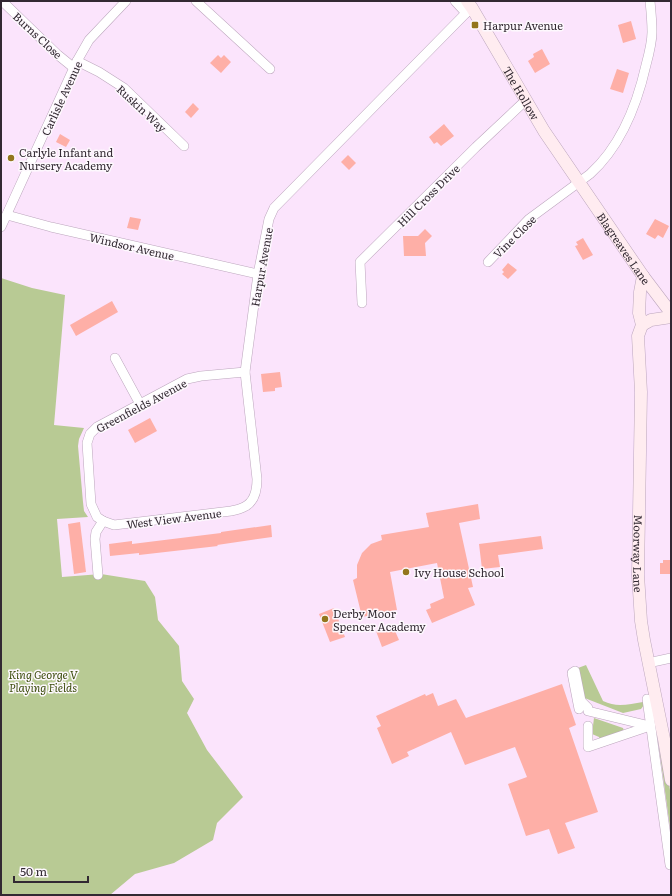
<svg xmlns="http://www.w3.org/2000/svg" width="672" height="896" font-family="Literata,serif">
<rect width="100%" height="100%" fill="#fbe4fc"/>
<!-- green -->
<g fill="#b8ca94">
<polygon points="1,278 32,288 65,295 54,425 84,428 79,439 78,446 83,502 84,511 88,517 57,519 62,577 101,574 145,581 155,597 158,620 179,646 182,681 194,699 187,713 207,750 243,797 217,823 213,840 174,863 135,874 110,895 1,895"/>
<path d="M 586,665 L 603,701 C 617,708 629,704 643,702 L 644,705 L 641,709 L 623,713 L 582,697 L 578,668 Z"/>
<polygon points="653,703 656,706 671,796 671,835"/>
<polygon points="594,718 623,728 624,731 600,740 599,737 592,734"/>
</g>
<!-- building -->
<g fill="#feafa7">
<polygon points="631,21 636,39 623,43 618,25"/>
<polygon points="542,49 550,64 535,73 528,61 534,57 533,54"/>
<polygon points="218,55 221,58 224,55 231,62 221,73 210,63"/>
<polygon points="617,69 629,73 623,93 610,89"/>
<polygon points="193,103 199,109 191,118 185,112"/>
<polygon points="444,124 454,136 441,146 437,142 434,144 429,137"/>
<polygon points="60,134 70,140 66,147 56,142"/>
<polygon points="348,155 356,163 349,170 341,162"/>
<polygon points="130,217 141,219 138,230 127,228"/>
<polygon points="655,219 669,226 663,238 658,235 655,239 646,234"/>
<polygon points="425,229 432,236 425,243 426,256 404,256 403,236 418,236"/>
<polygon points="583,238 593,255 583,260 575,246 578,245 576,242"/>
<polygon points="508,263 517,270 508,279 502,274 504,272 502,270"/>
<polygon points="112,301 118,312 76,336 70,325"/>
<polygon points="280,372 282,387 275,388 275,391 263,392 261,374"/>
<polygon points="150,418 157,431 135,443 128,430"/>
<polygon points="478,504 480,519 459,523 473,587 468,588 475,605 432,623 426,610 431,608 430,604 444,598 437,563 390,572 397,610 362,617 353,580 357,578 357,565 362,553 371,544 382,540 381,535 429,527 426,513"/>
<polygon points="80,522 86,572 74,574 68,524"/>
<polygon points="271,525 272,537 217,545 218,546 139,555 139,553 110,556 109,544 132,541 132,544 221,533 221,532"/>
<polygon points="541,536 543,549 498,555 500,567 482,569 479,544"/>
<polygon points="663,560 671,560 671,574 660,574 660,563 663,563"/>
<polygon points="334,608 345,637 330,642 319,614"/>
<polygon points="392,624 399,640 382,647 376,631"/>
<polygon points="562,684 576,725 569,728 598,812 565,823 575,848 558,854 549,829 526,836 508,784 527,777 515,747 465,765 451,732 407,752 409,756 392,764 377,728 381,726 376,716 425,694 426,696 433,693 438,706 456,699 466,718"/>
</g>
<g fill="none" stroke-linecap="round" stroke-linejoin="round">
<!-- street casing -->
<g stroke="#bca6bd" stroke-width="10">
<g id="street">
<polyline points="2,1 58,55 74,68"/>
<polyline points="196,1 270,69"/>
<polyline points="455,1 466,13"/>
<polyline points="77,61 99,72 124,88 184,146"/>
<polyline points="7,215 51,227 258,274"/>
<polyline points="1,227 77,61 89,40 126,1"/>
<path d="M 488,262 L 529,219 L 590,174 C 621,146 637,105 646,65 C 649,54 652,43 652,32 C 652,22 651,11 650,1"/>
<polyline points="362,303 360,262 476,147 525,101"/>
<polyline points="115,358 140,404"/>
<path d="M 103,521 L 114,525 L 231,511 C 236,510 240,509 244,507 C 255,502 257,489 257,479 L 245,372 L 258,274 L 269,219 L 274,208 L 466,13 L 472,8"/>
<polyline points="98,575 95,539 96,532 103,521 97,517 91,504 87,443 90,434 97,427 187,379 201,376 245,372"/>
<polyline points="648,663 671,658"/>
<polyline points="647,699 670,865"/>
<polyline points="579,709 572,673 575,671 581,701 588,708 588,711 650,726"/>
<polyline points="588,726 588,747 650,726"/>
</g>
</g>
<!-- secondary casing -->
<g stroke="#bca6bd" stroke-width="13">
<g id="secondary">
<path id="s1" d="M 467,1 L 472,8 L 544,131 L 643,276 L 671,313"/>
<path id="s2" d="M 643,276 L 640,292 L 639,313 L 642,325 L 638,336 L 641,392 L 638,575 L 641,621 L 644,640 L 664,739 L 671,780"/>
<polyline points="642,325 651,320 671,317"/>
</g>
</g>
<!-- street -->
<use href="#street" stroke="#fff" stroke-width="9"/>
<!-- secondary -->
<use href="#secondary" stroke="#ffecf0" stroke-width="12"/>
</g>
<!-- markers -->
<g fill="#93761d" stroke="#fdf8fd" stroke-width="1.5">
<rect x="471" y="21" width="8" height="8" rx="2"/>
<circle cx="11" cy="158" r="4"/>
<circle cx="406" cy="572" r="4"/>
<circle cx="325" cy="619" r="4"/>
</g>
<g text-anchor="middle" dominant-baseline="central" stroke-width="3" stroke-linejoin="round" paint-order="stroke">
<!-- poi labels -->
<g font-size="11" fill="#322932" stroke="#fdf8fd" text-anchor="start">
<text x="483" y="25">Harpur Avenue</text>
<text x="19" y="152">Carlyle Infant and<tspan x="19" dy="13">Nursery Academy</tspan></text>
<text x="414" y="572">Ivy House School</text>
<text x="333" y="613">Derby Moor<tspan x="333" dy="13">Spencer Academy</tspan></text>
</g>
<!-- street labels -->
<g font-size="11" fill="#322932" stroke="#fdf8fd">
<text transform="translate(38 35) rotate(43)">Burns Close</text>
<text stroke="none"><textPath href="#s1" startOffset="107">The Hollow</textPath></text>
<text transform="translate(61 98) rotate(-65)">Carlisle Avenue</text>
<text transform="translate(142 108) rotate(43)">Ruskin Way</text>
<text transform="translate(428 195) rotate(-45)">Hill Cross Drive</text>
<text transform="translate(514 236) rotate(-45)">Vine Close</text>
<text transform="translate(132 246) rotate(13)">Windsor Avenue</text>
<text stroke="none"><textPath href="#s1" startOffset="293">Blagreaves Lane</textPath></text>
<text transform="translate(261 267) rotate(-80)">Harpur Avenue</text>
<text transform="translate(141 405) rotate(-28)">Greenfields Avenue</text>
<text transform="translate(174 518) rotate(-7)">West View Avenue</text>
<text stroke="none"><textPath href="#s2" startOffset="279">Moorway Lane</textPath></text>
</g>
<!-- park labels -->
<g font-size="11" font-style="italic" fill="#3c4d0c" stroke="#fdf8fd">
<text x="43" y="674">King George V<tspan x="43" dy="13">Playing Fields</tspan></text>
</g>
</g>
<!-- border -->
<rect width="672" height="896" fill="none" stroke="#322932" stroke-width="4"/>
<!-- scale -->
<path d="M14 876v6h74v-6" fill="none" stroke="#322932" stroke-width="2"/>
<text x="20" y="876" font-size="12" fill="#322932" stroke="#fdf8fd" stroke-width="3" paint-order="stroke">50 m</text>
</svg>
